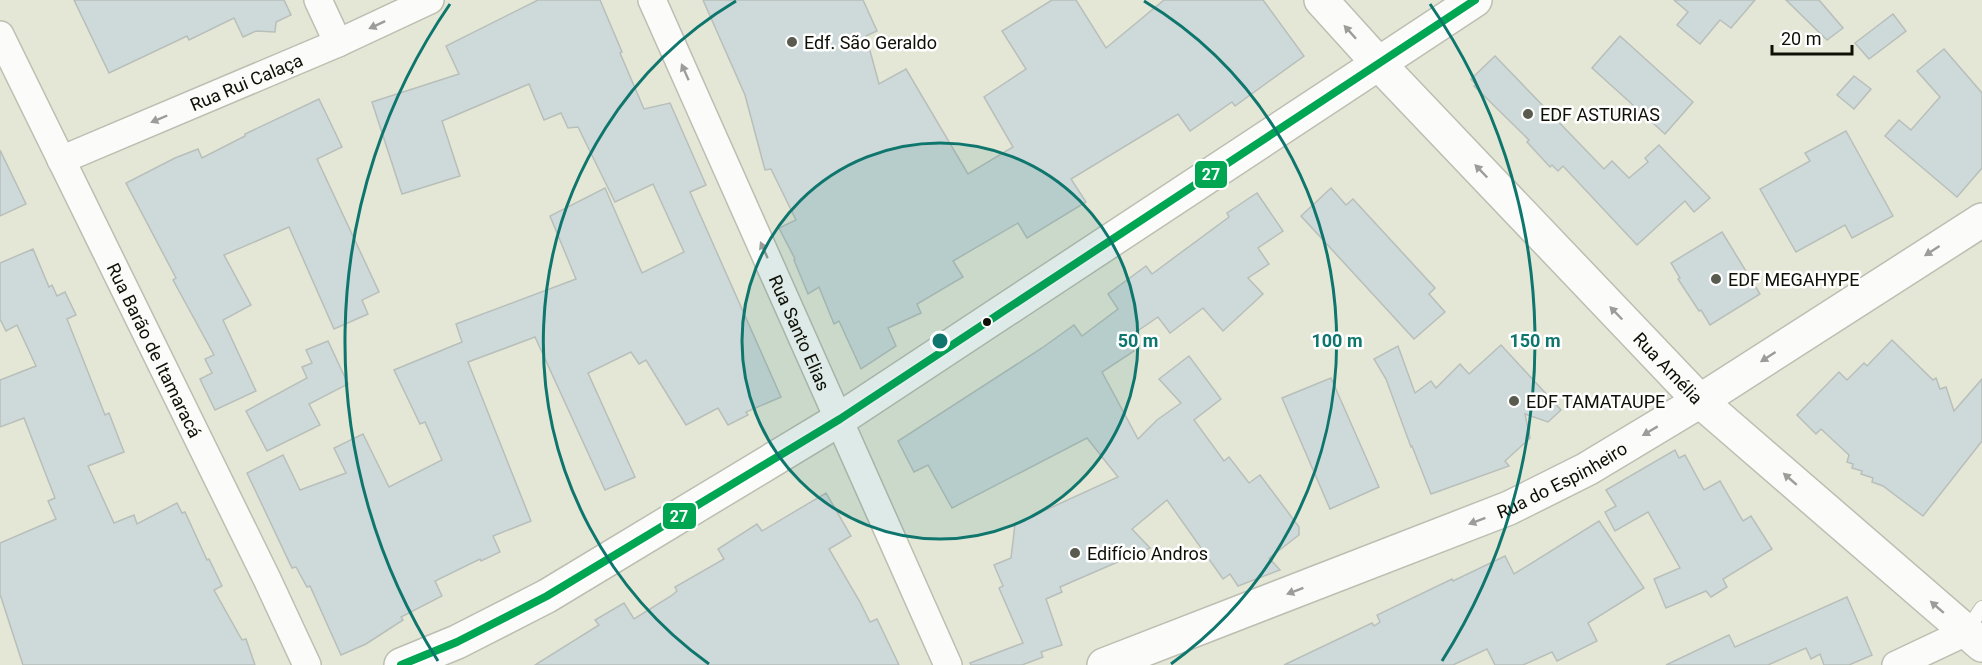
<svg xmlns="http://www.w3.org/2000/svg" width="1982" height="665" font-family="Roboto,sans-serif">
<rect width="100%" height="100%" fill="#e4e7d6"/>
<!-- building -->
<g fill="#cedad9" stroke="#b8bfbb" stroke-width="1.5">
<polygon points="74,0 284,0 291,15 276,22 275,32 256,31 243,37 234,18 189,40 187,36 109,73"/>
<polygon points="538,0 600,0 622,52 620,53 644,109 670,103 706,185 690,192 781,397 746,412 748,415 728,425 718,408 686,425 646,360 639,364 631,352 588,373 635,477 605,490 535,337 468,362 531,521 493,536 500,552 481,561 480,559 435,581 442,596 401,617 403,620 366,644 341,655 310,586 307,587 296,567 292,568 247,473 283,455 300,490 346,473 334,448 363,434 389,487 442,460 425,422 420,424 394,370 462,342 456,324 576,279 550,216 605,188 642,273 684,252 653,184 615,202 578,127 568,128 561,113 544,120 529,84 442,121 460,176 402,194 372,102 459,74 446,46"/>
<polygon points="703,0 863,0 877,31 866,36 879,84 906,69 968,174 1013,147 984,97 1026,69 1002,31 1052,0 1076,0 1106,48 1164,0 1263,0 1304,56 1235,106 1232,102 1190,131 1178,114 1071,179 1086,202 1027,238 1018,223 953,261 963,277 917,304 921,313 888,328 896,346 861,369 839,321 834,324 819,287 808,294 794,260 795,259 779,228 796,220 771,169 765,170 745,95"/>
<polygon points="1674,0 1755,0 1731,28 1720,20 1700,44 1677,25 1688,12"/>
<polygon points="1786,0 1819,0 1843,28 1827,40"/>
<polygon points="1893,14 1906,31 1869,59 1855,43"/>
<polygon points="1620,36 1693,102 1665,134 1592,68"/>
<polygon points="1944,49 1982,93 1982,168 1957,197 1885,136 1899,120 1911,130 1940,97 1917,71"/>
<polygon points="1495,56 1604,169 1612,161 1629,178 1648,162 1645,158 1659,145 1710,198 1694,212 1685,201 1637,245 1563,166 1558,171 1552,165 1550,167 1527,142 1529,140 1474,86 1476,85 1471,79"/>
<polygon points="1854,76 1871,89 1854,109 1837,95"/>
<polygon points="319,99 342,147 317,159 379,292 362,300 368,314 334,329 289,227 224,255 251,305 223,320 256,391 215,410 200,379 212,373 205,359 214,355 173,280 176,278 126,183 175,158 198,149 202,158 245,136 245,134"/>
<polygon points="1846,131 1893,216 1852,238 1845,225 1796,252 1760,189 1810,161 1805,153"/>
<polygon points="0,150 26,204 0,216"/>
<polygon points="1331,188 1346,205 1353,199 1435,288 1429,294 1445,312 1414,339 1301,216"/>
<polygon points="1257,193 1283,231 1258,248 1269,264 1248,278 1263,294 1223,331 1203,308 1170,333 1158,317 1126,339 1134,351 1102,372 1138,439 1157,420 1181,403 1159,379 1189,356 1221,399 1194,420 1224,461 1229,457 1249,483 1260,475 1299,527 1299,535 1269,558 1280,570 1238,586 1230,574 1223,579 1167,500 1132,529 1150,548 1060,587 1062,592 1046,599 1062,645 1041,652 1043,657 1022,665 971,665 970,663 1023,643 999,588 1003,586 994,565 1011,558 1015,524 1118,477 1087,438 952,508 928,465 914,472 898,441 1042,348 1074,325 1082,336 1118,309 1108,294 1146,266 1152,274 1229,217 1227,213"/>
<polygon points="1722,232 1760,294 1710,325 1701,310 1699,311 1678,279 1680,278 1671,263"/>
<polygon points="33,249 49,287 52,285 57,296 65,292 76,315 67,319 105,415 109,413 124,452 88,466 114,523 134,515 137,524 177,503 182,513 185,512 207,560 209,559 222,586 214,590 242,640 246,639 255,665 23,665 0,594 0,543 56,519 48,501 55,498 24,418 0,427 0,380 36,366 17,325 6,331 0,319 0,263"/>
<polygon points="1892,340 1933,380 1936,378 1940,389 1946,387 1954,411 1982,379 1982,441 1923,516 1883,486 1872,482 1873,478 1861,474 1862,471 1852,468 1853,464 1847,462 1849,455 1821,429 1816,434 1797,415 1839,372 1847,380 1864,363 1867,366"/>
<polygon points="328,341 348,384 309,404 320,425 267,451 246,411 307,378 302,367 312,363 306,350"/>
<polygon points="1501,345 1561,410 1548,422 1525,414 1530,438 1505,461 1509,466 1431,494 1412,446 1411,447 1386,379 1374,359 1398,346 1415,393 1431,381 1436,388 1460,364 1469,374"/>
<polygon points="1331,378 1379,487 1330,509 1282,398"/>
<polygon points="1675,450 1679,458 1685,455 1704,490 1720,481 1743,521 1751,516 1772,549 1723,579 1727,587 1711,597 1706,591 1666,608 1654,579 1680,568 1648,512 1615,531 1605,512 1616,506 1606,490"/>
<polygon points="826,493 851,536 829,549 860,602 870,622 877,619 899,665 535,665 599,625 595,620 624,603 634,619 671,596 677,591 675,587 724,559 718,549 757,524 762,531"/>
<polygon points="1599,521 1644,588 1588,623 1597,641 1557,661 1552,652 1523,665 1495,665 1487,649 1453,665 1284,665 1372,623 1374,626 1380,622 1377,615 1452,579 1453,581 1505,556 1514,574"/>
<polygon points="1847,597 1872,655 1849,665 1824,665 1820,654 1811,659 1806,648 1768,665 1666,665 1729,635 1735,647"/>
</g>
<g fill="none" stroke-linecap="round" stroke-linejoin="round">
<!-- lane casing -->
<g stroke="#bcbeb1" stroke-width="16">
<polyline id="lane" points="1966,631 1982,608"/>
</g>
<!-- street casing -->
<g stroke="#bcbeb1" stroke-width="30">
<g id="street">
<polyline points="318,0 338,43"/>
<path id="s1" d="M 652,0 L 948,665"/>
<path id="s2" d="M 0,35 L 267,579 L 307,665"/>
<path id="s3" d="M 61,160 L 338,43 L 430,0"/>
<polyline points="1896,665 1966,632"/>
</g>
</g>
<!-- secondary casing -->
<g stroke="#bcbeb1" stroke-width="36">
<g id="secondary">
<path id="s4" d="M 1321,0 L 1379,64 L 1700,401 L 1982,645"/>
<polyline points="401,665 457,642 547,596 840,419 1475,0"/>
<path id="s5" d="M 1104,665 L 1509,508 L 1587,469 L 1700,401 L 1982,220"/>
</g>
</g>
<!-- lane -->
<use href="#lane" stroke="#fbfbf9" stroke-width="14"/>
<!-- street -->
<use href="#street" stroke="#fbfbf9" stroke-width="27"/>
<!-- secondary -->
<use href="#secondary" stroke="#fbfbf9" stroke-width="33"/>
<!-- bus-1 casing -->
<g stroke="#fff" stroke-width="12">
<polyline id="bus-1" points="401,665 457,642 547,596 840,419 1475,0"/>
</g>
<!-- bus-1 -->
<use href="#bus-1" stroke="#00a651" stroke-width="8"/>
</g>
<!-- one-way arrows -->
<defs><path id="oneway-solid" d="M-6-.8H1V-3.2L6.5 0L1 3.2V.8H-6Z" transform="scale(1.5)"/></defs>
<g fill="#9c9d98">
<use href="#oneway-solid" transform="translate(377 25) rotate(155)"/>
<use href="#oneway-solid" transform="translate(1350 32) rotate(-132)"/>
<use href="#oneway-solid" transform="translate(685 72) rotate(-114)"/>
<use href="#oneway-solid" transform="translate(159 119) rotate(157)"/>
<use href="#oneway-solid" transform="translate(1481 171) rotate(-134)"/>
<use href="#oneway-solid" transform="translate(764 250) rotate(-114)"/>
<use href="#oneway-solid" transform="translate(1932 251) rotate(147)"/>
<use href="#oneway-solid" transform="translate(1616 313) rotate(-134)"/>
<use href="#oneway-solid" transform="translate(1768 357) rotate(147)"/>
<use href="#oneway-solid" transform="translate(1650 431) rotate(149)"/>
<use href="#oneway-solid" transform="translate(1790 479) rotate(-139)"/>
<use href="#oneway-solid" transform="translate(1477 521) rotate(159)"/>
<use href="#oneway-solid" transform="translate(1295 591) rotate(159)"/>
<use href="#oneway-solid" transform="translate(1937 607) rotate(-139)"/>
</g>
<!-- distance rings -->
<circle cx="940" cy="341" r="198" fill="#0f766e" fill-opacity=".12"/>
<g fill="none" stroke="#0f766e" stroke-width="3">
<circle cx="940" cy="341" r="198"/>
<path d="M709 664A397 397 0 0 1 736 1M1144 1A397 397 0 0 1 1171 664"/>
<path d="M438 661A595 595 0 0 1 450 4M1430 4A595 595 0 0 1 1442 661"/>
</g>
<!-- markers -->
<g fill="#595b4f" stroke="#fff" stroke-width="2">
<circle cx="792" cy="42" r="6"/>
<circle cx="1528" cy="114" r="6"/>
<circle cx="1716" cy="279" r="6"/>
<circle cx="1514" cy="401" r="6"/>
<circle cx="1075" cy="553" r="6"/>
</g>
<circle fill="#0e1006" stroke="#fff" stroke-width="2" cx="987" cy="322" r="5"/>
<g text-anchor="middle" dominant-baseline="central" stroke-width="5" stroke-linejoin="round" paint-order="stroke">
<!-- poi labels -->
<g font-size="18" fill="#0e1006" stroke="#fff" text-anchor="start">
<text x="804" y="42">Edf. São Geraldo</text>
<text x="1540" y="114">EDF ASTURIAS</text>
<text x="1728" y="279">EDF MEGAHYPE</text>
<text x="1526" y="401">EDF TAMATAUPE</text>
<text x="1087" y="553">Edifício Andros</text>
</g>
<!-- street labels -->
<g font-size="18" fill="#0e1006" stroke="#fff">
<text stroke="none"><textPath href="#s3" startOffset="201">Rua Rui Calaça</textPath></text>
<text stroke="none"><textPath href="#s1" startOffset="364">Rua Santo Elias</textPath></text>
<text stroke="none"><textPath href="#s2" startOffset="351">Rua Barão de Itamaracá</textPath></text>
<text stroke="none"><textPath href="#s4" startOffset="506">Rua Amélia</textPath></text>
<text stroke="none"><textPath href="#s5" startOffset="494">Rua do Espinheiro</textPath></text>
</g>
</g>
<circle cx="940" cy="341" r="9" fill="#0f766e" stroke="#fff" stroke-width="3"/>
<g font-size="18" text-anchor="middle" font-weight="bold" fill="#0f766e" stroke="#fff" stroke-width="5" stroke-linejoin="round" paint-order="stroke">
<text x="1138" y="347">50 m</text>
<text x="1337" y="347">100 m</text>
<text x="1535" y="347">150 m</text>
</g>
<g stroke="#fff" stroke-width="2">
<rect x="1194" y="160" width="34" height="29" rx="6" fill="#00a651"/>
<rect x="662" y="502" width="35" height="28" rx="6" fill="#00a651"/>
</g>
<g font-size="16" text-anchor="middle" font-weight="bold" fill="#fff">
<text x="1211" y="180">27</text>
<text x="679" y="522">27</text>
</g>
<!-- scale -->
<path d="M1772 45v9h80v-9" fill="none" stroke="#0e1006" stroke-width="3"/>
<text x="1781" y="45" font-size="18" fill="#0e1006" stroke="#ffffff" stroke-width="4.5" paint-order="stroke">20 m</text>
</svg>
